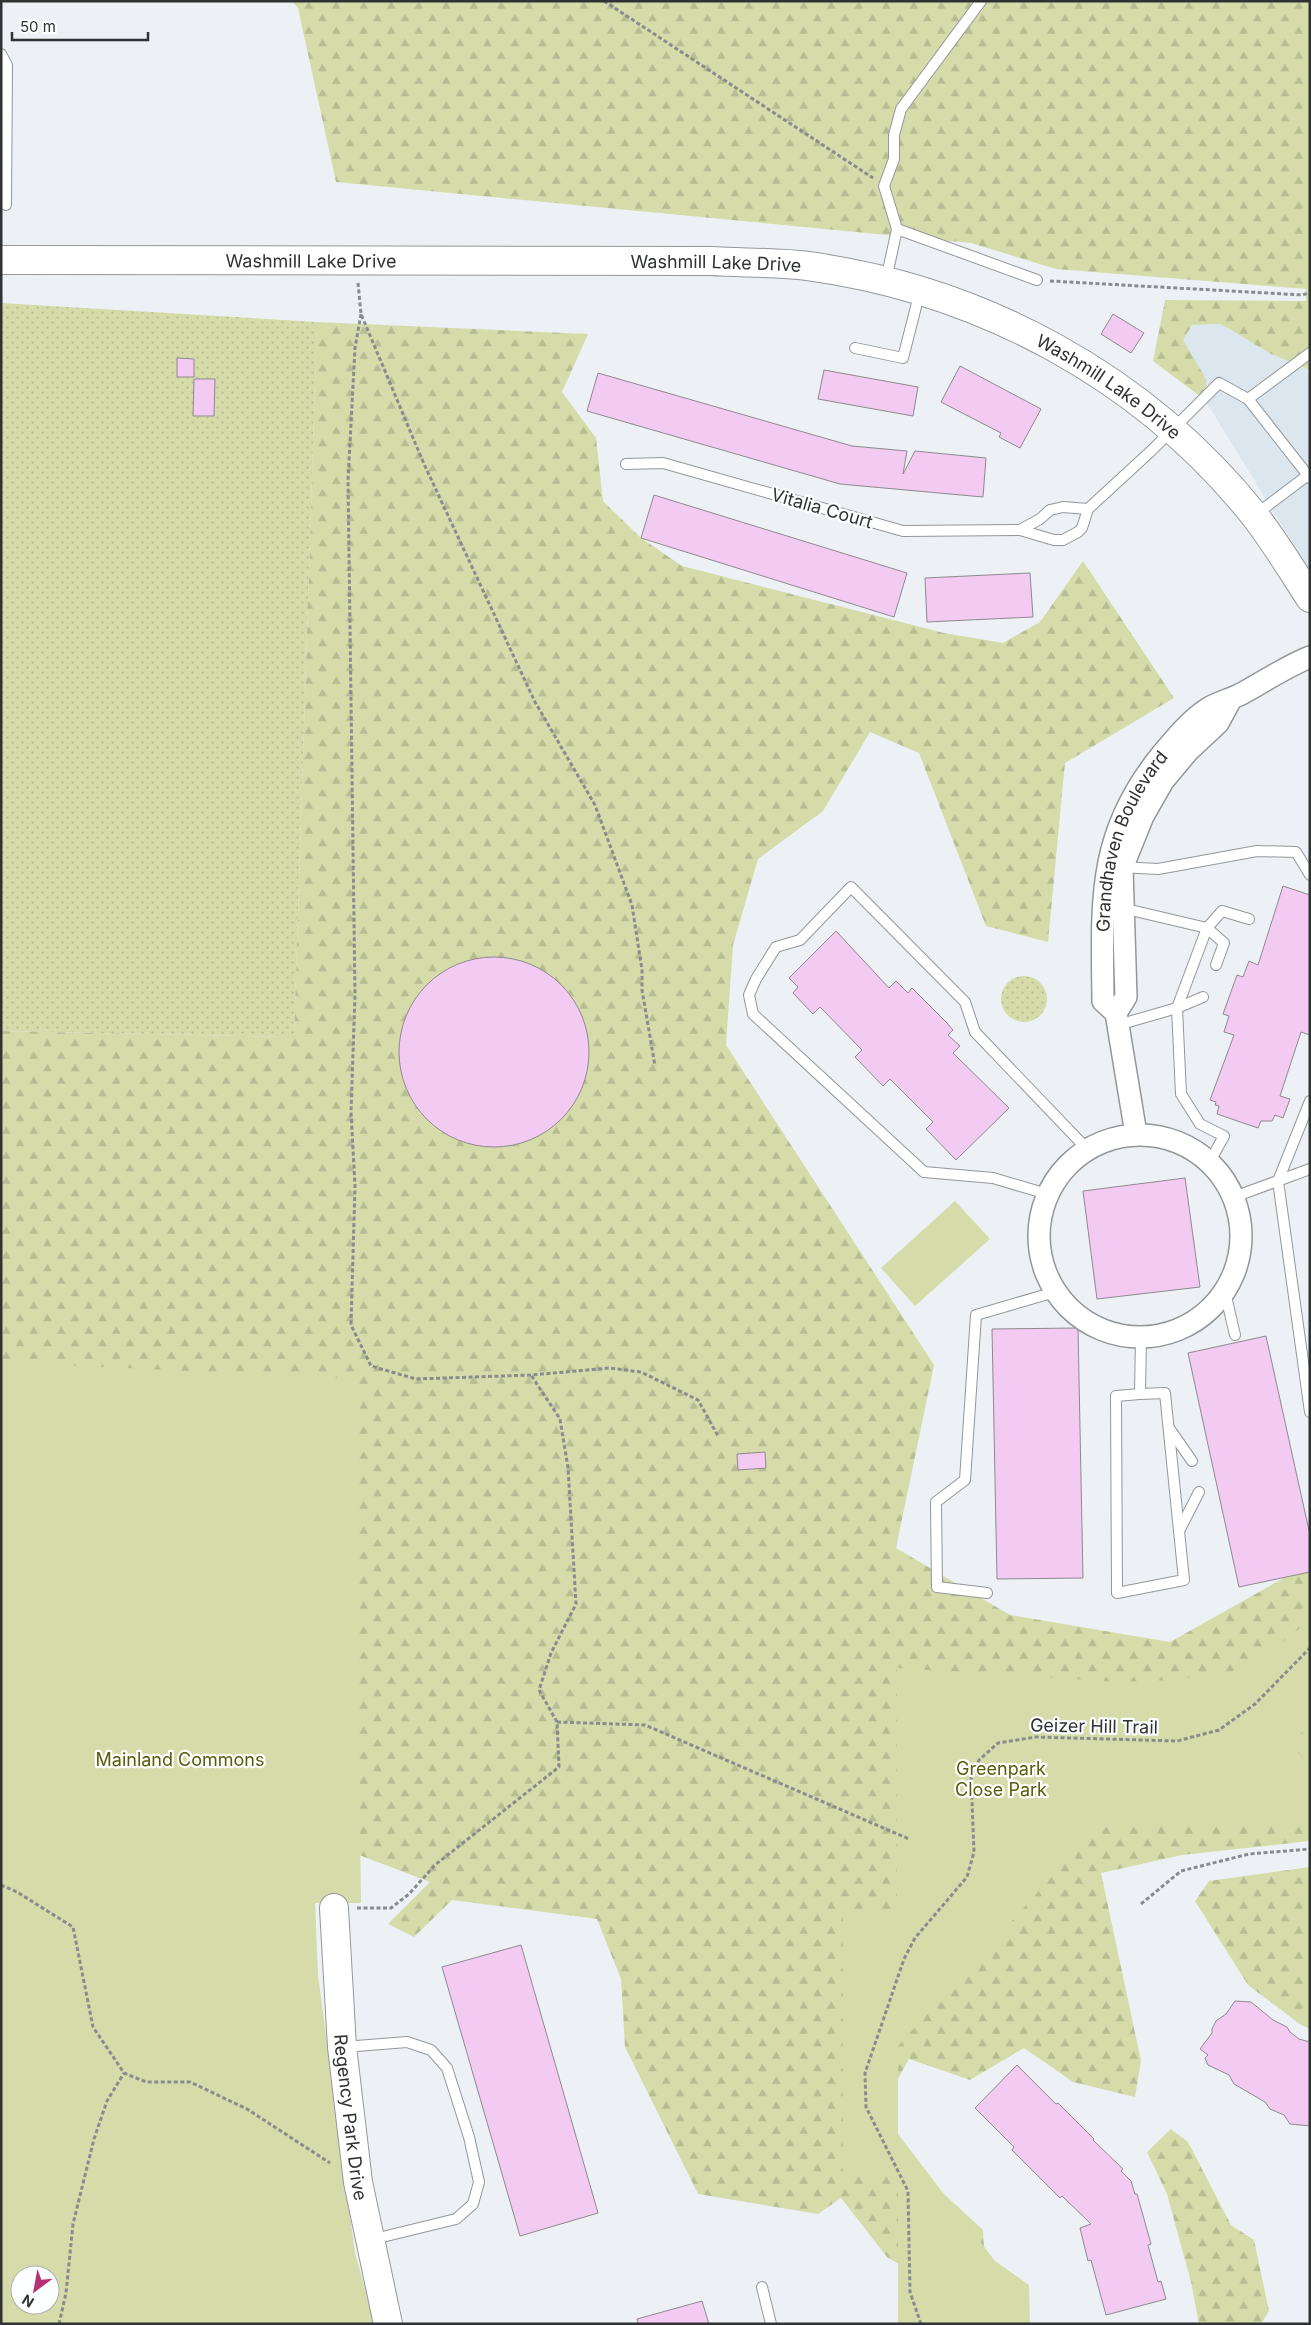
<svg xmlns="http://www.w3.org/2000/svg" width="1311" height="2325" font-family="Inter,sans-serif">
<defs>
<pattern id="grass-dots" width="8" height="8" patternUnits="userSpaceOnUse" patternTransform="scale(1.25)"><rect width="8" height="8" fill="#d5dca9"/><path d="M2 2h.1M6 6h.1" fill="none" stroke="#b7bd92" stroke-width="1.8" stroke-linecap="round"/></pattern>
<pattern id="forest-firs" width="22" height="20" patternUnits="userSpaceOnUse" patternTransform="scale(1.25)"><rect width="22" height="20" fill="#d5dca9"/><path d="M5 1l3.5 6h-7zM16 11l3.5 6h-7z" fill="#b7bd92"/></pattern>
</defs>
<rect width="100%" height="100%" fill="#edf1f5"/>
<!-- built -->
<polygon fill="#dce6ef" points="1221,324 1271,354 1310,370 1310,571 1205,400 1183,340 1192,325"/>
<!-- grass -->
<g fill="url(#grass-dots)">
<polygon points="1,303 317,322 294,1037 1,1031"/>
<circle cx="1024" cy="999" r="23"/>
</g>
<!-- forest -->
<g fill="url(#forest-firs)">
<polygon points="292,1 1310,1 1310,370 1271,354 1221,324 1192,325 1183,340 1206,379 1205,400 1153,361 1165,300 1306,301 1306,289 1056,269 971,243 336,182 298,8"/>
<polygon points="317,322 588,334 562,392 596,438 603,501 641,538 682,566 944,633 1003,643 1040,622 1083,561 1174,698 1065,763 1048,942 986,926 919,753 870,732 823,811 758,859 733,945 726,1045 934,1365 896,1548 1010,1615 1170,1642 1282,1579 1310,1556 1310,1841 1182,1855 1101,1873 1141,2061 1135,2097 1073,2082 1024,2048 970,2080 909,2059 877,2117 931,2182 983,2230 985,2264 925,2280 887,2257 841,2198 818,2214 698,2194 625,2047 621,1979 597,1919 452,1900 414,1937 388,1924 430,1882 325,1842 1,2052 1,1031 294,1037"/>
<polygon points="1310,1867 1310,2029 1301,2025 1248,1985 1195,1901 1209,1881"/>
<polygon points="1171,2129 1188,2142 1231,2225 1254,2240 1269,2311 1261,2324 1199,2324 1191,2282 1167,2194 1147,2152"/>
</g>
<!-- park -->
<g fill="#d5dca9" fill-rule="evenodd">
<polygon points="955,1201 990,1239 915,1306 881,1268"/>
<path d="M 1,1362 L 354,1379 L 361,1903 L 315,1903 L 318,1975 L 355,2253 L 375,2324 L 1,2324 ZM 20,2275 L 50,2275 L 50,2305 L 20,2305 Z"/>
<polygon points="1310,1620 1310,1726 1290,1742 1310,1767 1310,1824 1097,1827 898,2046 898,2134 995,2261 1029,2285 1030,2324 898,2324 898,2175 843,2175 843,1909 897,1909 897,1668 1117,1682 1171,1680 1226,1673 1256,1664"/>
</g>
<!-- building -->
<g fill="#f2caf2" stroke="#8d8a8d">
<polygon points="1113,314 1144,333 1131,353 1101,334"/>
<polygon points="177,358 194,359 194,377 177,377"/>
<polygon points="960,366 1041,409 1020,448 999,437 1001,433 941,402"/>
<polygon points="824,370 918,387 913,416 818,399"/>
<polygon points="598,373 852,446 907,451 903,474 915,451 986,458 983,497 840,484 587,411"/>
<polygon points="194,379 215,379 214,416 193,416"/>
<polygon points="654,495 907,573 894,617 641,538"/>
<polygon points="1030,573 1033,617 927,622 925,578"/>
<polygon points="1283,886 1310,895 1310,1035 1301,1032 1280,1096 1290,1099 1283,1118 1275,1115 1272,1121 1261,1121 1258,1128 1217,1114 1219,1106 1215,1105 1216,1102 1210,1100 1234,1035 1224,1032 1229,1016 1223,1014 1237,975 1243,977 1249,961 1258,965"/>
<polygon points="836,931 889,988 896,981 908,993 912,988 947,1023 953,1030 948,1035 960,1046 953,1053 1009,1108 956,1160 926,1129 933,1122 890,1079 883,1086 855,1057 862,1050 820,1007 813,1014 793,993 798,987 789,978"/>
<circle cx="494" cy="1052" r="95"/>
<polygon points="1185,1178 1200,1287 1097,1299 1083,1191"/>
<polygon points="1078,1328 1083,1578 997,1579 992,1329"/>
<polygon points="1266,1336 1310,1535 1310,1572 1239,1587 1188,1353"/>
<polygon points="765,1452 766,1468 738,1470 737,1454"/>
<polygon points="521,1945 598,2213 520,2236 442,1967"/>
<polygon points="1235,2001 1251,2002 1273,2020 1287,2027 1290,2032 1299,2039 1310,2042 1310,2126 1290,2124 1284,2115 1270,2109 1265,2102 1234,2084 1229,2075 1208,2065 1205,2058 1208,2055 1200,2049 1212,2033 1212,2029 1216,2021 1226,2014"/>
<polygon points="1017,2065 1056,2104 1058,2103 1094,2139 1093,2140 1123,2169 1121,2171 1131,2181 1135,2194 1137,2194 1151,2244 1148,2245 1158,2282 1161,2281 1166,2299 1106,2315 1091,2260 1088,2261 1080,2228 1091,2224 1062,2196 1060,2198 1012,2150 1014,2147 975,2108"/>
<polygon points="702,2301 709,2324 638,2324 637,2319"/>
</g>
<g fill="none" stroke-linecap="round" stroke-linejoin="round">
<!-- lane casing -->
<g stroke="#93979a" stroke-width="12">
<g id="lane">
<polyline points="1,54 7,65 6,205"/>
<polyline points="897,229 884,186 894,159 894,135 901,109 981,1"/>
<polyline points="886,280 897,229 1037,280"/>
<polyline points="855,348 903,358 920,291"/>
<polyline points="1310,353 1248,399 1310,478"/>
<polyline points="626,464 663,463 903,531 1020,530 1054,540 1063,540 1078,532 1082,528 1088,509 1151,451 1219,383 1248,399"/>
<polyline points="1255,515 1308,475"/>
<polyline points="1020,530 1040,519 1050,510 1063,507 1088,509"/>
<polyline points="1120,867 1158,869 1257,851 1296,852 1310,875"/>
<polyline points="1122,908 1207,928 1224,943 1216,965"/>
<polyline points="1118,1025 1177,1008 1203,997"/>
<polyline points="1310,1101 1278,1181 1310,1412"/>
<polyline points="1209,1163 1224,1136 1200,1124 1181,1094 1177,1008 1207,928 1222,911 1249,919"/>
<polyline points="1047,1194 993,1178 924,1172 753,1014 749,995 756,979 776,947 800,940 851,887 965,1002 975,1032 1088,1150"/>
<polyline points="1234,1197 1310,1169"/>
<polyline points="1225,1292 1235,1335"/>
<polyline points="1140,1394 1165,1393 1184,1580 1117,1593 1116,1396 1140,1394 1141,1338"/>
<polyline points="1169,1428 1192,1461"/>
<polyline points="1179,1531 1199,1492"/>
<polyline points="987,1593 937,1587 936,1502 965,1480 976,1315 1055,1292"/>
<polyline points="344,2047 407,2042 431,2050 447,2068 469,2137 479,2182 473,2204 456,2219 370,2240"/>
<polyline points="762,2287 771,2324"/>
</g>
</g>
<!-- street casing -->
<g stroke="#93979a" stroke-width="24">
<g id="street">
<polyline points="1116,1013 1126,997 1122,868 1143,816 1163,781 1188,751 1218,723 1230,701"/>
<path id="s1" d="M 1136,1134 L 1116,1013 L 1103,1001 C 1102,902 1096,834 1163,753 C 1176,738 1191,719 1209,708 C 1219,702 1232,699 1243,693 C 1265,681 1287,666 1310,657"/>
<circle cx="1140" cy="1236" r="101"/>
</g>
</g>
<!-- secondary casing -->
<g stroke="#93979a" stroke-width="30">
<g id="secondary">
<path id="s2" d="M 1,260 L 710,261 C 743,263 776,262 808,266 C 983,290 1145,378 1255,516 C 1275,542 1292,570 1310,598"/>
<path id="s3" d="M 334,1908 L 342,2047 L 358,2182 L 388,2324"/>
</g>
</g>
<!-- path -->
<g stroke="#898c8e" stroke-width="3" stroke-dasharray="4 2.5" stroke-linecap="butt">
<polyline points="604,1 873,178"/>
<polyline points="1050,281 1303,295 1310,292"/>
<polyline points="358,283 361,314 424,464 535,702 595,805 632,905 642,970 642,990 655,1066"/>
<polyline points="361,314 355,348 348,480 355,995 351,1112 355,1186 351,1325 371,1366 416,1379 531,1375 610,1368 641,1372 698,1400 718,1436"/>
<polyline points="557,1722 645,1725 909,1839"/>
<polyline points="1,1885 17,1892 73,1927 93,2027 124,2073 146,2082 190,2082 247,2109 330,2163"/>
<polyline points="1141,1904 1181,1871 1249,1854 1310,1849"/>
<polyline points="357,1908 391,1908 409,1894 435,1865 559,1767 557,1722 539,1690 551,1653 576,1604 568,1468 560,1419 531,1375"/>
<polyline points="59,2324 66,2293 73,2224 94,2139 107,2101 124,2073"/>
<polyline points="921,2324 910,2292 908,2191 866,2107 865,2073 904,1959 915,1938 967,1877 974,1852 971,1777 979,1760 998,1743 1036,1737 1177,1741 1219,1730 1255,1704 1310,1648"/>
</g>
<!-- lane -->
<use href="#lane" stroke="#fff" stroke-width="10"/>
<!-- street -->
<use href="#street" stroke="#fff" stroke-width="21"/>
<!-- secondary -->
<use href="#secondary" stroke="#fff" stroke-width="28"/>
</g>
<g text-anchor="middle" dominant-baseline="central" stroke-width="4.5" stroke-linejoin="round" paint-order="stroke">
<!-- street labels -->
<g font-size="18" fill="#303233" stroke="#fdfeff">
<text stroke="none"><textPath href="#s2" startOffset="310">Washmill Lake Drive</textPath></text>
<text stroke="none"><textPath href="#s2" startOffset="715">Washmill Lake Drive</textPath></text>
<text stroke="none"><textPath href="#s2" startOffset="1135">Washmill Lake Drive</textPath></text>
<text transform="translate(822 508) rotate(16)">Vitalia Court</text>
<text stroke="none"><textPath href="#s1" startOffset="306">Grandhaven Boulevard</textPath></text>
<text transform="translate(1094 1726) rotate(1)">Geizer Hill Trail</text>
<text stroke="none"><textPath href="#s3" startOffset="210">Regency Park Drive</textPath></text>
</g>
<!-- park labels -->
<g font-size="18" fill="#585d06" stroke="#fdfeff">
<text x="180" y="1759">Mainland Commons</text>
<text x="1001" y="1768">Greenpark<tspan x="1001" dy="21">Close Park</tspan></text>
</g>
</g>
<!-- border -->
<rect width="1311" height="2325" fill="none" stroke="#303233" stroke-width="5"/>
<!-- north arrow -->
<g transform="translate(35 2290) rotate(212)"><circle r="24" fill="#fdfeff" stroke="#abacad"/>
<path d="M0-4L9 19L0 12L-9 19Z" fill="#b63073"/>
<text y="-8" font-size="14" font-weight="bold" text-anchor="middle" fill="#303233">N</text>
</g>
<!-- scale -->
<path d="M12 32v8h136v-8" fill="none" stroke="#303233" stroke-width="2.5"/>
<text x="20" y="32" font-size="15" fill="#303233" stroke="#fdfeff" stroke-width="4" paint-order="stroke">50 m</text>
</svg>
